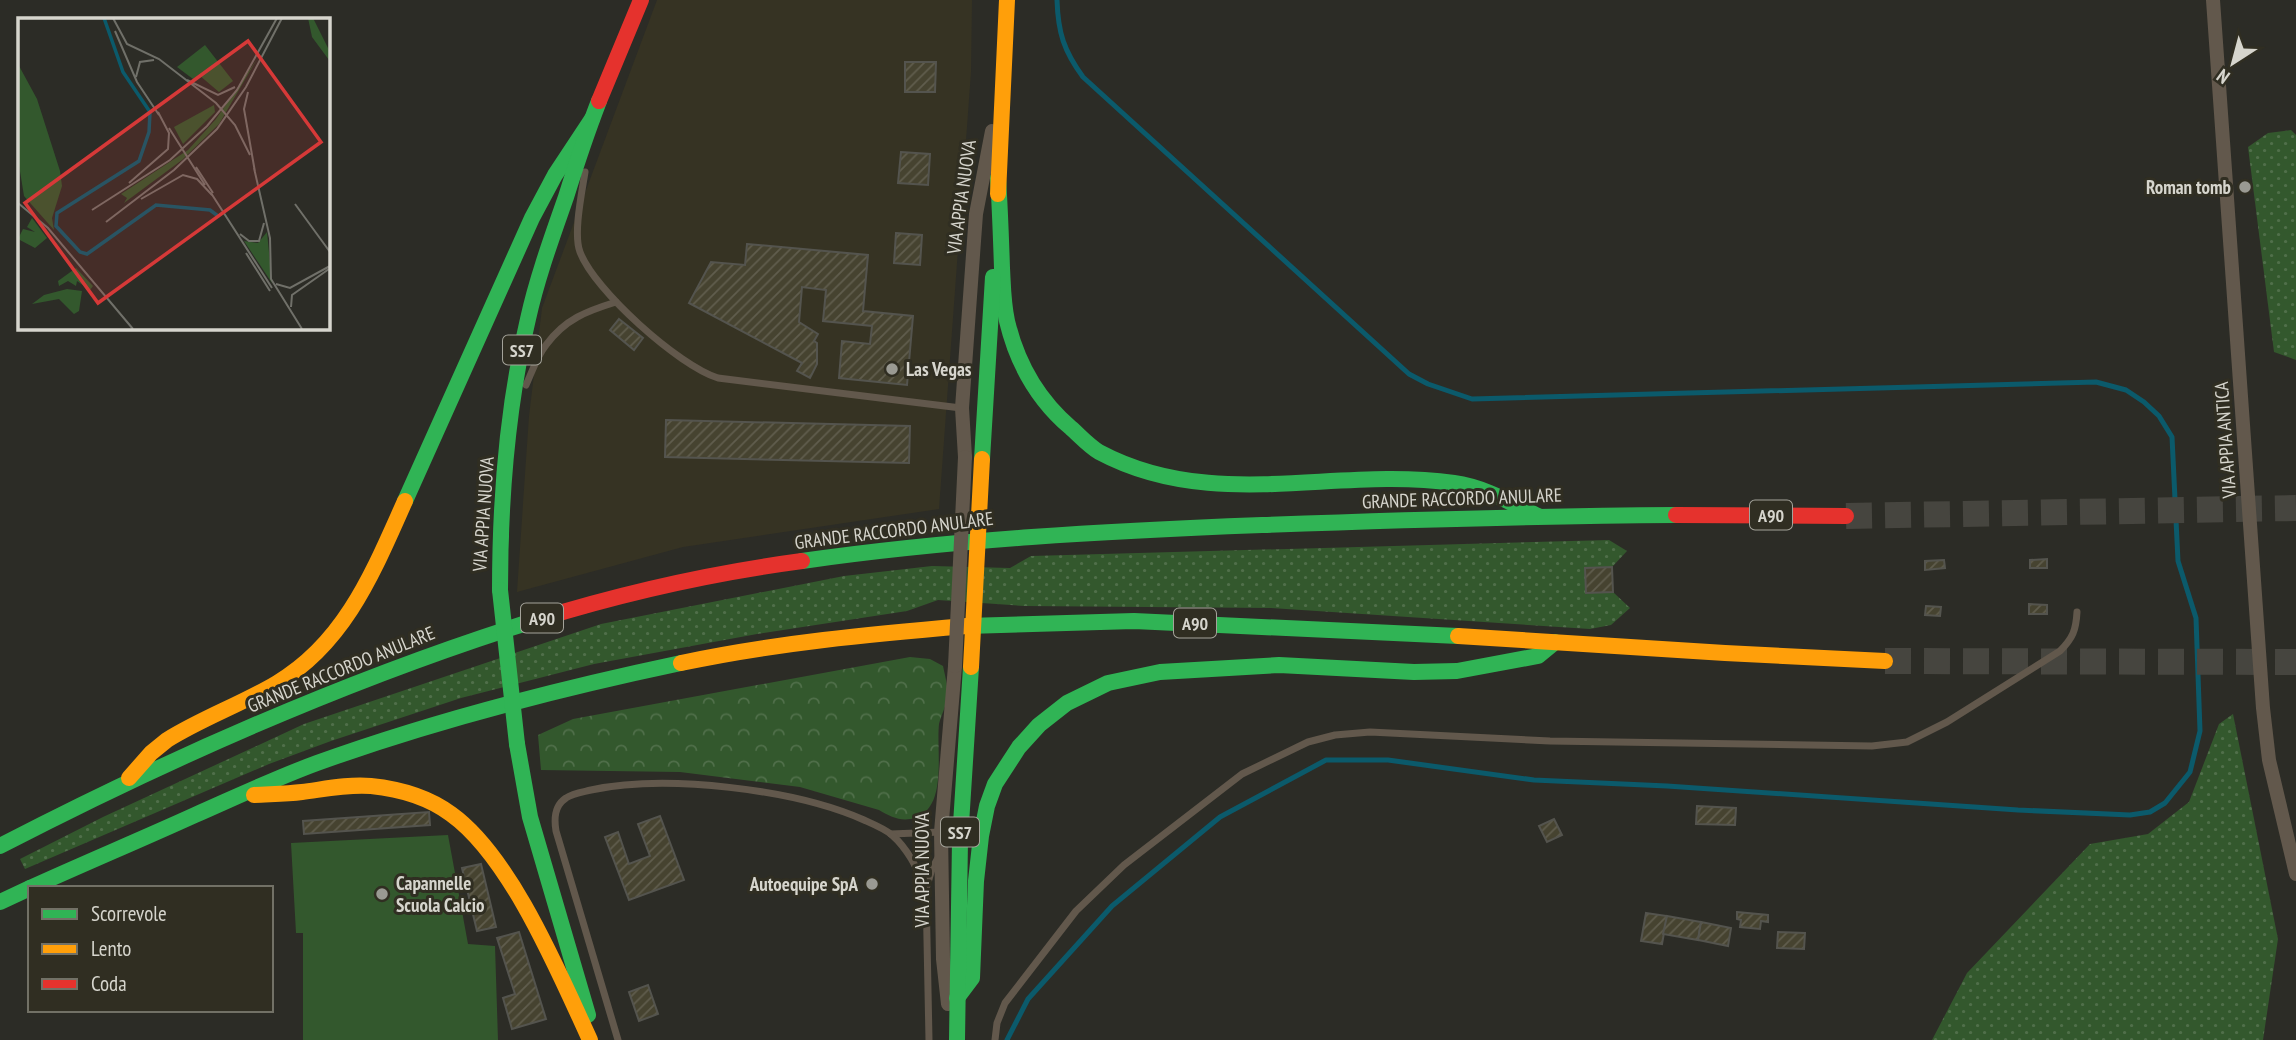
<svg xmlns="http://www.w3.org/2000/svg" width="2296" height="1040" font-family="'PT Sans Narrow',sans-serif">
<defs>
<pattern id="grass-dots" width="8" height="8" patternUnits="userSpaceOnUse" patternTransform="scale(1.75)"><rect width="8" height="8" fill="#33582d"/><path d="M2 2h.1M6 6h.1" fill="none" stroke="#506f4a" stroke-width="1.8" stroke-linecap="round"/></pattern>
<pattern id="park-crowns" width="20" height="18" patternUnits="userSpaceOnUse" patternTransform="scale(1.75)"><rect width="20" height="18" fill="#33582d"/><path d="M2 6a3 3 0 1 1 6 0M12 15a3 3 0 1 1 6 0" fill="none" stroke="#506f4a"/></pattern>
<pattern id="building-hatch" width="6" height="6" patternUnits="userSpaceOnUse" patternTransform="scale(1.75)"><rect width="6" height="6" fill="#464330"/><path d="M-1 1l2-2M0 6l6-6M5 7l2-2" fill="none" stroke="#605d4d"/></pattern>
</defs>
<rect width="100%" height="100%" fill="#2c2c26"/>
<!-- built -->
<polygon fill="#363323" points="657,0 972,0 971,72 939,509 683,547 517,592 529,416 542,308"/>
<!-- grass -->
<g fill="url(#grass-dots)">
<polygon points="2291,130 2296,135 2296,360 2274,352 2248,147 2268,133"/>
<polygon points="1609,540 1627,551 1612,567 1586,568 1586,593 1613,592 1630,608 1611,625 1590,629 1271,608 1024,606 938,600 907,611 757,634 594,664 461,698 331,741 269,764 25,869 20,859 103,817 304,724 601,624 844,576 932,566 1010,568 1031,556"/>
<polygon points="2233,714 2278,939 2263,1040 1932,1040 1967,973 2090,844 2148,834 2189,802 2219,724"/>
</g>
<!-- park -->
<path fill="url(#park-crowns)" d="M 910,657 L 930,659 L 943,666 C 945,676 949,689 947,698 C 946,707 941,715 939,724 C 936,751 948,807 915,818 C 901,822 891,817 879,810 L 800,787 L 680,772 L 541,770 L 538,735 L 573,719 Z"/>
<!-- garden -->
<polygon fill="#33582d" points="448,835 468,944 495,946 498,1040 303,1040 303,933 296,933 291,843"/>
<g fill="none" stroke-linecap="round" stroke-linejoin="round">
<!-- stream -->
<path stroke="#0b5a6b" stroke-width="5" d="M 1007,1040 L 1028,999 L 1112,906 L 1220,817 L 1326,760 L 1388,760 L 1534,780 L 1667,786 L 2018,810 L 2130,815 L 2150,812 L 2165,803 L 2190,772 L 2200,731 L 2196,618 L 2178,561 L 2172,437 L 2159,416 L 2144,402 L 2126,390 L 2096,382 L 1472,399 L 1428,384 L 1409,374 L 1083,77 C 1064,51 1058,33 1057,0"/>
</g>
<!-- building -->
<g fill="url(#building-hatch)" stroke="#54544e" stroke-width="2">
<polygon points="905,62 936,62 935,92 905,92"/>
<polygon points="901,152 930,154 928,185 898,183"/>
<polygon points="896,233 922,235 920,265 894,263"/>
<polygon points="747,244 868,255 863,311 913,316 907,385 839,378 842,341 870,344 872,326 823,321 826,290 802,287 799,322 818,334 814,341 817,343 817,364 810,378 797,371 802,363 689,303 711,262 745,265"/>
<polygon points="619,319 643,338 634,350 610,330"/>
<polygon points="666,420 910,426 909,463 665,457"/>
<polygon points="2047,559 2047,568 2030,568 2030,560"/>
<polygon points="1944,560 1945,568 1925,570 1925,561"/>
<polygon points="1612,567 1613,592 1586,593 1585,568"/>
<polygon points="2029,604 2047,605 2047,614 2029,614"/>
<polygon points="1926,606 1941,607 1940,616 1925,615"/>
<polygon points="1697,806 1736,808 1735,825 1696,824"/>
<polygon points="429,812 430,825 304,834 303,821"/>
<polygon points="660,816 684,880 629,900 605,837 618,832 629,864 650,856 638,824"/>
<polygon points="1554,819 1562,835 1547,842 1539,826"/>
<polygon points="481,864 496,927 477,931 462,868"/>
<polygon points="1737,912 1768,915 1768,922 1761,921 1760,929 1740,927 1741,920 1737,919"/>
<polygon points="1646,913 1667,916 1662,944 1641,941"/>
<polygon points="1667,916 1701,922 1698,940 1663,934"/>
<polygon points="1701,922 1731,928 1728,946 1698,940"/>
<polygon points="519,932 546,1019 512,1029 503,998 515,994 497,938"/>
<polygon points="1778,932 1805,933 1804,949 1777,948"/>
<polygon points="648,985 658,1014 639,1021 629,992"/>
</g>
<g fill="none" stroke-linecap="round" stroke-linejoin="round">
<!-- highway-tunnel -->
<g stroke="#46453f" stroke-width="26" stroke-dasharray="26 13" stroke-linecap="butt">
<polyline points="1846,516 2296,508"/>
<polyline points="1885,661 2296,662"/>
</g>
<!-- lane -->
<g stroke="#62584c" stroke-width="7">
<path d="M 585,172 C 582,192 573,234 580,252 C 594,290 679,366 718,378 L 961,408"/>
<path d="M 526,385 C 532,372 537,356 546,345 C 565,319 587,311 616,302"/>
<polyline points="891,834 941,832"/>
<path d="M 618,1040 L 556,831 C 554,819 554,806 566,798 C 573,793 583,792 591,790 C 666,774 794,789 864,820 C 873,824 885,829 892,835 C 909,850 917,869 926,889"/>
<polyline points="929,1040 926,889 932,869 939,856"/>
<path d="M 995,1040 L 997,1023 L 1005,1003 L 1076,911 L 1124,865 L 1242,774 L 1308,742 L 1335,735 L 1370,732 L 1550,741 L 1872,746 L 1907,742 L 1947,722 L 2060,651 C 2073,638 2076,630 2077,612"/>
</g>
<!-- street -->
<g stroke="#62584c" stroke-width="14">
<polyline points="2213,0 2263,708 2269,760 2296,874"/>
<polyline points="965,457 962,408 974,241 976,214 992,131"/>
<polyline points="948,1004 943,959 941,832 955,666"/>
</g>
<!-- fast -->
<g stroke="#30b455" stroke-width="16">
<path d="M 998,178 C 1000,208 1001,238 1002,268 C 1003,286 1003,303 1007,321 C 1017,363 1038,400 1071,428 C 1080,436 1089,446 1099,452 C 1213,513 1334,466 1454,483 C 1484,487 1511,503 1538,516"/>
<polyline points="982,459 993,277"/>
<polyline points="405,501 532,218 555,175 592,119"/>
<path d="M 802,561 C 955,539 1108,531 1262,525 C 1400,520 1538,516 1676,515"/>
<path d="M 500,590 C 500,500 507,407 528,319 C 537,278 552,237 566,197 C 576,165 587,132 599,101"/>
<polyline points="967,626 1134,621 1458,636"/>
<polyline points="517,744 530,817 588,1015"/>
<path d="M 0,846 C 172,757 351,678 536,620"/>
<path d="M 30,888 C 85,863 140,840 195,815 C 236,797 276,778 317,763 C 436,720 558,689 681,663"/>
<polyline points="0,902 30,888"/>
<polyline points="957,998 972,978 976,881 981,836 987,806 995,784 1019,747 1039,725 1067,703 1108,683 1160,672 1279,665 1414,672 1457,671 1538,656 1555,642"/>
<polyline points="957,1040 960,840 971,667"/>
</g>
<!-- slow -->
<g stroke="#ff9f0a" stroke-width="16">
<polyline points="998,194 1007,0"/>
<polyline points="1458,636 1725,653 1885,661"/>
<path d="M 681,663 C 775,643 872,634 967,626"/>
<path d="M 129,778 L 151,753 L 167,740 C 202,718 242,704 277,683 C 346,642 374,570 405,501"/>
<path d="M 254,795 C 270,794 286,794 302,792 C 325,789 348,784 371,786 C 400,789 428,797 451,814 C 511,857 559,973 590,1040"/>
</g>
<!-- jam -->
<g stroke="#e5322d" stroke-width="16">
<polyline points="599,101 641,0"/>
<polyline points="1676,515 1846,516"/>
<path d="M 536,620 C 623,593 712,573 802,561"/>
</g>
<!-- street-bridge -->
<polyline stroke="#62584c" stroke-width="14" points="955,666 965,457"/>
<!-- fast-bridge -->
<polyline stroke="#30b455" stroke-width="16" points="500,590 517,744"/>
<!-- slow-bridge -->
<polyline stroke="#ff9f0a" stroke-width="16" points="971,667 982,459"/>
</g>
<!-- markers -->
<g fill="#9a9a93" stroke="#302e22" stroke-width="2.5">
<circle cx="2245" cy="187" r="7"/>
<circle cx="892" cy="369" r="7"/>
<circle cx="872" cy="884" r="7"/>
<circle cx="382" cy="894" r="7"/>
</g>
<g text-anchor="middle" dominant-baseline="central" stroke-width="6" stroke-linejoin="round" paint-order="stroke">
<!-- shield labels -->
<g fill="#302e22" stroke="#a4a39a" stroke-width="2">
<rect x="503" y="335.5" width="38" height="29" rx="5"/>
<rect x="1750" y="500.5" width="42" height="29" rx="5"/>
<rect x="521" y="603.5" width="42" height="29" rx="5"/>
<rect x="1174" y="608.5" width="42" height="29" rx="5"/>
<rect x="941" y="817.5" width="38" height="29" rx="5"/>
</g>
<g font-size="18" font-weight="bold" fill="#d6d5cd">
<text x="522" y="350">SS7</text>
<text x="1771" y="515">A90</text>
<text x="542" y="618">A90</text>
<text x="1195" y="623">A90</text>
<text x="960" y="832">SS7</text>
</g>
<!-- poi labels -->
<g font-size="19" font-weight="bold" fill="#d6d5cd" stroke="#302e22" text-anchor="end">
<text x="2231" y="187">Roman tomb</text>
<text x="906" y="369" text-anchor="start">Las Vegas</text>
<text x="396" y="883" text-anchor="start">Capannelle<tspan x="396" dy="22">Scuola Calcio</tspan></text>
<text x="858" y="884">Autoequipe SpA</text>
</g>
<!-- street labels -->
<g font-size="19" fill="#d6d5cd" stroke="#302e22">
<text transform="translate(961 197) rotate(-82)">VIA APPIA NUOVA</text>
<text transform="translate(2225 440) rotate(-94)">VIA APPIA ANTICA</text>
<text transform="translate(1462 498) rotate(-2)">GRANDE RACCORDO ANULARE</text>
<text transform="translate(483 514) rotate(-86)">VIA APPIA NUOVA</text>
<text transform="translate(894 530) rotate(-7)">GRANDE RACCORDO ANULARE</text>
<text transform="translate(341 669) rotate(-22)">GRANDE RACCORDO ANULARE</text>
<text transform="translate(922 870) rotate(-90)">VIA APPIA NUOVA</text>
</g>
</g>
<!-- overview -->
<g transform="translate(18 18)">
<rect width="312" height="312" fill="#2c2c26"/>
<path d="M 239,41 L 201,106 L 164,142 L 106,185 L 109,180 L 103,176 L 170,132 L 198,101 ZM 0,46 L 19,81 L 42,153 L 44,168 L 34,200 L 36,212 L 6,178 L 0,141 ZM 14,200 L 29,220 L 17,230 L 0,221 L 5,211 L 17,214 L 9,209 ZM 249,214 L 254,265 L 226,223 L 240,225 ZM 58,250 L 75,268 L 72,272 L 59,263 L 58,268 L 50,263 L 41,268 L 40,263 ZM 49,271 L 64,273 L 61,293 L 56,296 L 41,281 L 14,286 L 26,277 Z" fill="#33582d"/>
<path d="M 196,87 L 197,94 L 165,126 L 156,109 Z" fill="#33582d"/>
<path d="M 290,0 L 295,0 L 311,32 L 311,42 L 294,19 ZM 187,27 L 215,63 L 201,74 L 181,57 L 175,61 L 159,49 Z" fill="#33582d"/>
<path fill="none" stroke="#0b5a6b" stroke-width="3.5" d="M 86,0 L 105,54 L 132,94 L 131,114 L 121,143 L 39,195 L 38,208 L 62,234 L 69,236 L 138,187 L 192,192 L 200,198"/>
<path fill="none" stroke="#707069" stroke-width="2" d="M 95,0 L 109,26 L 141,41 L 198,85 L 217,107 L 232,137M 97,13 L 119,64 L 141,97M 118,59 L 122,44 L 136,42M 169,62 L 200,77 L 217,69M 230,74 L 226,91 L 237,154M 151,110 L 187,167M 178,149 L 195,175M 236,150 L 252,220 L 253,261 L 284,311M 111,165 L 150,131 L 151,115 L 140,94M 193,175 L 254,270M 123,181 L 165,157 L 179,161 L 194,177M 0,185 L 30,210 L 115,311M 277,186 L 312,234M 74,192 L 152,142 L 189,108 L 219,72 L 259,0M 88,204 L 156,152 L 199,111 L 228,69 L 264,0M 222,216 L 231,223 L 241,223 L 246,205M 228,235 L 252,273M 258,266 L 272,270 L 312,248M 273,289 L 274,277 L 311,251"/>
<path fill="#d63938" fill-opacity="0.15" stroke="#d63938" stroke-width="3.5" d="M 230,23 L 303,124 L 80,285 L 7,185 Z"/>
<rect width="312" height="312" fill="none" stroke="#d6d5cd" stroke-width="3.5"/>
</g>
<!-- legend -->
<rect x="28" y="886" width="245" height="126" fill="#302e22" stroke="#727166" stroke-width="2"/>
<rect x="42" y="909" width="35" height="10" fill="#30b455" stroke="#727166" stroke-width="2"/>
<text x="91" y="921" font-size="21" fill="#d6d5cd">Scorrevole</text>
<rect x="42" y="944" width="35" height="10" fill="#ff9f0a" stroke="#727166" stroke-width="2"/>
<text x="91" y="956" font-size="21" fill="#d6d5cd">Lento</text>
<rect x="42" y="979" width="35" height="10" fill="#e5322d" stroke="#727166" stroke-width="2"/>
<text x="91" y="991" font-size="21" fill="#d6d5cd">Coda</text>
<!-- north arrow -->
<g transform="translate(2233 63) rotate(216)" stroke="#302e22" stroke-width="5" paint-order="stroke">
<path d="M0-5L12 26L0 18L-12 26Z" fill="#d6d5cd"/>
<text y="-10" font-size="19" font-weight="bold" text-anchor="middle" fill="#d6d5cd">N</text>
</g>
</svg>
